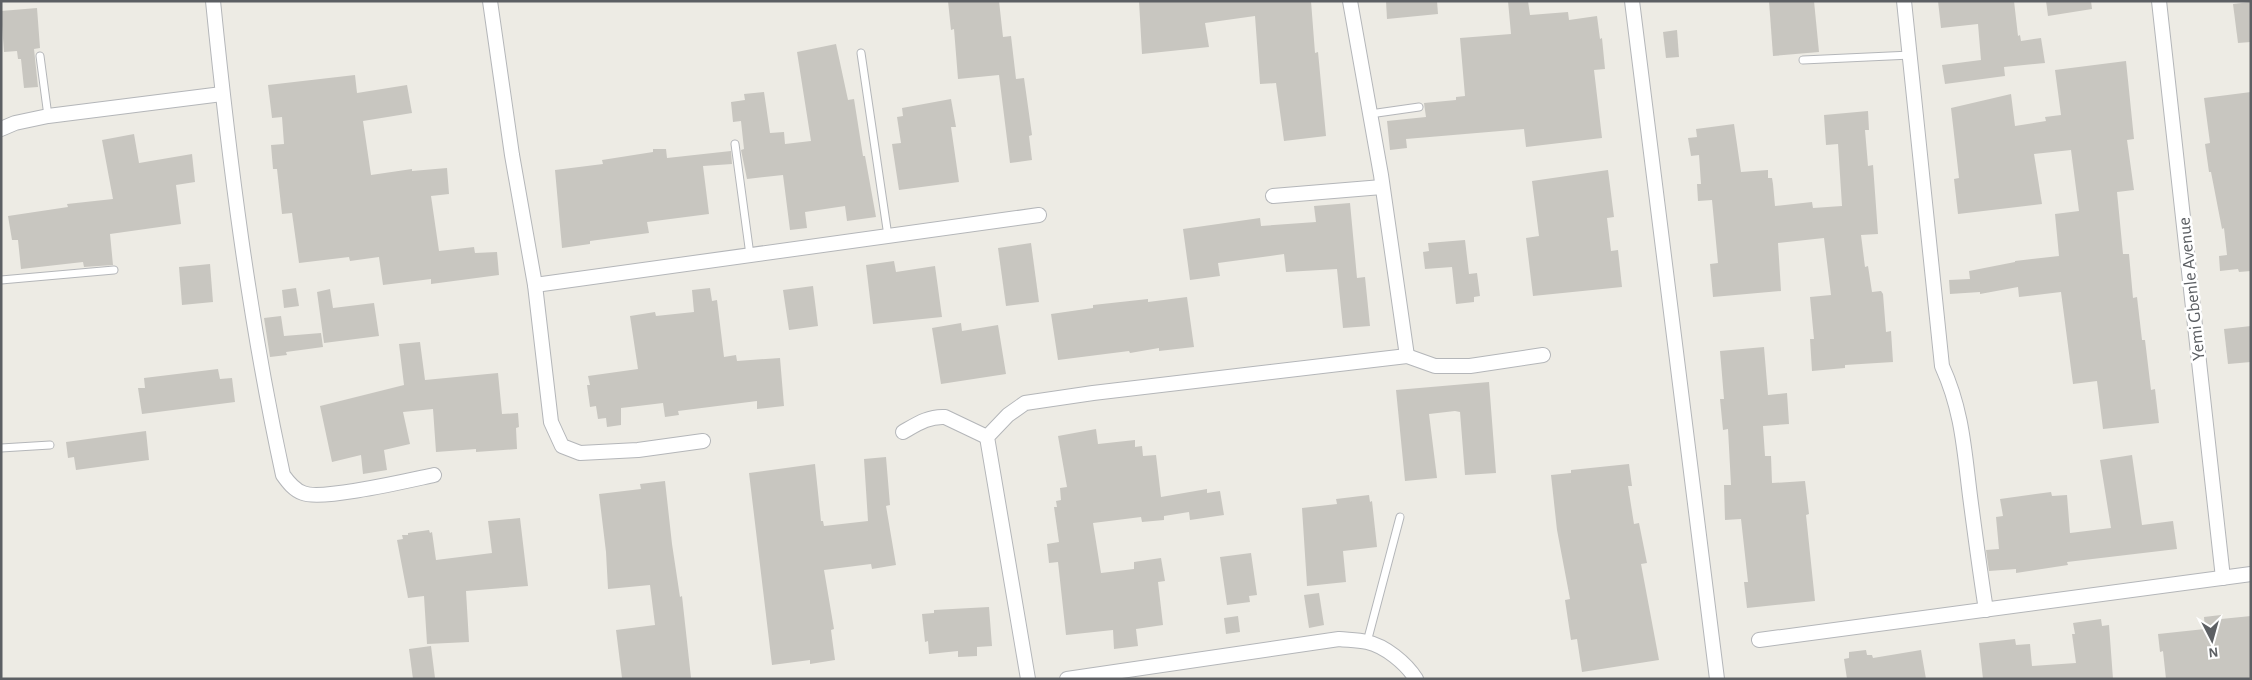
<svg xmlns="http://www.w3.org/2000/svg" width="2252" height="680" font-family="'Alegreya Sans',sans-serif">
<rect width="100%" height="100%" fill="#edebe4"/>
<!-- building -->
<g fill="#c8c6c0">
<polygon points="948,1 999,1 1003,37 1011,36 1016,79 1024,78 1032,135 1029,136 1032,160 1010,163 999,75 958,79 954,29 951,30"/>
<polygon points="1139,1 1311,1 1315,53 1318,52 1326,136 1284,141 1276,83 1260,84 1255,16 1205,23 1209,47 1142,54"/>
<polygon points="1386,1 1437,1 1438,14 1387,19"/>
<polygon points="1508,1 1528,1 1530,15 1568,12 1569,20 1597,16 1600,39 1602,38 1605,69 1594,70 1602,138 1526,147 1524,129 1406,139 1407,148 1390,150 1387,121 1426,117 1424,103 1456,100 1456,97 1465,96 1460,38 1511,34"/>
<polygon points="1769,1 1814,1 1819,52 1773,56"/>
<polygon points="1938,1 2014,1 2018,36 2020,35 2021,41 2041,38 2045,63 2004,67 2005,76 1945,84 1942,65 1981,60 1978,24 1941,28"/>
<polygon points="2046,1 2091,1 2092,9 2048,16"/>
<polygon points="2251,2 2251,42 2238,43 2233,4"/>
<polygon points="37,8 40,48 34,49 38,87 24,88 21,59 18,59 17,51 4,52 1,11"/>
<polygon points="1677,30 1679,57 1666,58 1663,32"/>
<polygon points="836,44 848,100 854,99 863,156 865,156 876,217 847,221 845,206 805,212 807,228 790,230 783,175 747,179 741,150 744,149 741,121 733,122 731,102 745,100 744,94 764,92 770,133 784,132 785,144 811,141 797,52"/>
<polygon points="2126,61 2134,139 2127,140 2134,190 2117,192 2123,254 2129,254 2133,298 2137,297 2142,340 2145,340 2151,390 2155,389 2159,423 2103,429 2097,381 2073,384 2061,292 2019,297 2018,287 1980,294 1980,292 1950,294 1949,280 1970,279 1969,271 2015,262 2015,261 2059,256 2055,214 2079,211 2071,150 2034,154 2042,204 1958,214 1954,179 1959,178 1951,108 2011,94 2015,126 2046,121 2045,117 2061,115 2055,70"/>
<polygon points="355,75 357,93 407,85 412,113 363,121 371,175 412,169 412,171 447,168 449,194 431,196 439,251 474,247 475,253 497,252 499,275 431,284 431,279 383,285 379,257 350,261 349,257 299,263 292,213 282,214 277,169 273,169 271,145 284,144 282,117 272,118 268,85"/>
<polygon points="2251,92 2251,271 2239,272 2238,269 2220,271 2219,256 2227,255 2224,228 2222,229 2211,172 2209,172 2205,144 2210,143 2204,98"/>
<polygon points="951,99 956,127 951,127 959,182 899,190 892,144 901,143 897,117 903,116 902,108"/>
<polygon points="1868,111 1869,130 1865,130 1868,166 1873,165 1878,234 1861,235 1865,267 1868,266 1872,292 1881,291 1883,294 1886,332 1891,331 1893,362 1845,365 1845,368 1812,371 1810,339 1814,339 1810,297 1831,295 1824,238 1778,243 1781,291 1713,297 1710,264 1718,263 1712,200 1698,201 1697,184 1701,184 1699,155 1691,156 1688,138 1697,137 1696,129 1734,124 1741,172 1768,170 1768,178 1772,178 1773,184 1775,206 1812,202 1813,208 1842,206 1838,144 1826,145 1824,115"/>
<polygon points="134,134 139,163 192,154 195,182 176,185 181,224 110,234 113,265 84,267 83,262 21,269 18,240 12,240 8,216 68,207 67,204 113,199 102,140"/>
<polygon points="653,149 666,149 667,158 731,151 732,164 703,166 709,214 647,222 649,233 590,241 590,244 562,248 555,170 603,164 602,160 653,152"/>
<polygon points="1608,170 1614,217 1607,218 1611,251 1618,250 1622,287 1533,296 1526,238 1539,236 1532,181"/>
<polygon points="1350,203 1357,278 1365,277 1370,326 1343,328 1337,269 1286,272 1284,254 1218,263 1220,276 1190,280 1183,229 1260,218 1261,226 1316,222 1314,206"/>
<polygon points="1465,240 1469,274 1477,273 1480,296 1474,297 1474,302 1456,304 1452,267 1425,269 1423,252 1429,251 1428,243"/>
<polygon points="1031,243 1039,302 1006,306 998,248"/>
<polygon points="894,261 896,272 935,266 942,317 873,324 866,265"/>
<polygon points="210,264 213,302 182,305 179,267"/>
<polygon points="813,286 818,326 789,330 783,290"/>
<polygon points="296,288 299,306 284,308 282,290"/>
<polygon points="710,288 712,301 717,300 724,357 736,355 737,361 780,358 784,406 757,409 757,401 678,411 679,415 665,417 663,403 621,408 621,425 607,427 606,418 598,419 596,406 590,407 587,385 590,385 588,376 638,369 630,316 655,312 656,316 694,312 692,290"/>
<polygon points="330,289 333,308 374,303 379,336 324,343 317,292"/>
<polygon points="1187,297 1194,347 1159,351 1159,348 1130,353 1129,351 1058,360 1051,314 1093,308 1093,305 1148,299 1148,302"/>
<polygon points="281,316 284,336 321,333 323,347 286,352 287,355 270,357 264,318"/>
<polygon points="961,323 962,331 998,325 1006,374 941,384 932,328"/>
<polygon points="2251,326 2251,362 2228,364 2224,329"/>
<polygon points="420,342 425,380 498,373 502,414 518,413 519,427 516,428 517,449 476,452 476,449 436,452 433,409 403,412 410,444 384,450 387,470 363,474 361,455 332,462 320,406 404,385 399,344"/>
<polygon points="1764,347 1768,395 1787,393 1789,424 1763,426 1765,456 1771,456 1772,483 1805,481 1809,514 1806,515 1815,601 1747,608 1744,582 1748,582 1741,519 1725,520 1724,485 1731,485 1728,429 1723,430 1720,399 1724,399 1720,351"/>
<polygon points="218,369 220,379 232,378 235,402 142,414 138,388 145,388 144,378"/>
<polygon points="1489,382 1496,473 1465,475 1460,412 1455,411 1429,414 1437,478 1405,481 1396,390"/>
<polygon points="1096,429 1098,444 1135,440 1135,447 1142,446 1143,456 1156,455 1161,497 1207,489 1207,493 1220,491 1224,515 1190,520 1189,512 1164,516 1164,520 1142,522 1141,517 1093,523 1101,573 1134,569 1134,562 1161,558 1165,581 1158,582 1163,625 1136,629 1138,646 1114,649 1113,630 1066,635 1058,562 1049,563 1047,544 1059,542 1054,507 1057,507 1056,501 1061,500 1060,488 1067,487 1058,436"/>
<polygon points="146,431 149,460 76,470 74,457 68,458 66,442"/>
<polygon points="2132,455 2142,525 2173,521 2177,549 2067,562 2068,565 2016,573 2016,569 1989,571 1986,550 1999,549 1996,517 2003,516 2000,499 2051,492 2052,496 2067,495 2070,533 2111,528 2100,460"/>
<polygon points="886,457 890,505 886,506 896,565 872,569 871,564 824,570 834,629 831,630 835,660 810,664 810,660 772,665 749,473 815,464 821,521 823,521 824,526 868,521 864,459"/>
<polygon points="1629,464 1632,486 1628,486 1634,524 1639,523 1647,563 1641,564 1659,660 1582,672 1577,639 1571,640 1565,600 1570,599 1557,530 1551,475 1571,473 1571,470"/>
<polygon points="665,481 672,544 680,597 682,596 691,678 622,678 616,630 655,625 650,585 608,589 606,552 599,494 641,489 640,484"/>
<polygon points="1369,495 1370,502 1372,501 1377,547 1343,551 1346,582 1307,586 1302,508 1337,504 1336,499"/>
<polygon points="520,518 528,586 466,591 469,642 427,644 424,596 408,598 397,540 403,539 402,535 408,535 408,533 429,530 430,533 432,532 436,560 492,553 488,521"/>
<polygon points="1251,553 1257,595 1249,596 1250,602 1227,605 1220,557"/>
<polygon points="1319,593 1324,625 1309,628 1304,595"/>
<polygon points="989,607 992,646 977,647 977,656 958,657 958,651 929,654 928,641 925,642 922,614 934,613 934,610"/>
<polygon points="2221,615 2221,619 2251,616 2251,679 2166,679 2163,651 2160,652 2158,634 2205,629 2204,617"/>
<polygon points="1238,616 1240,632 1226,634 1224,618"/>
<polygon points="2101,619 2102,626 2109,625 2113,679 1983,679 1979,643 2015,639 2016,645 2030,644 2032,666 2076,663 2072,634 2075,634 2073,623"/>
<polygon points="431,646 435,678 413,679 409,649"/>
<polygon points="1866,650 1867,655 1872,655 1873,658 1921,650 1926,679 1847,679 1844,659 1849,658 1849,652"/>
</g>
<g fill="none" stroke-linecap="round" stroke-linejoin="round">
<!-- lane casing -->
<g stroke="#b4b6b9" stroke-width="9">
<g id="lane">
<polyline points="861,53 888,236"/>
<polyline points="40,56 48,116"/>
<polyline points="1803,60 1911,55"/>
<polyline points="1370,114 1419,107"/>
<polyline points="735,144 750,255"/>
<polyline points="1,280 114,270"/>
<polyline points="1,448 50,445"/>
<polyline points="1367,642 1400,517"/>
</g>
</g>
<!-- street casing -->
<g stroke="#b4b6b9" stroke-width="16">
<g id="street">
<path d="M 213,1 C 229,160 249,319 283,475 C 288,482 294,490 303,493 C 322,501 410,480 434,475"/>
<polyline points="490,1 512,155 535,285 551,422 562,446 580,453 638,450 703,441"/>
<polyline points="1350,1 1381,175 1407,356"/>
<polyline points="1632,1 1717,679"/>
<path d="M 1904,1 L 1942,366 C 1962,410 1964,448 1970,496 C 1975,534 1980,572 1986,610"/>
<polyline points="2159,1 2223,578"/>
<polyline points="1,129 15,123 48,116 222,94"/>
<polyline points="1273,196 1382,187"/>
<polyline points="535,285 1039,215"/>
<path d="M 903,432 C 917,424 929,416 945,417 L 987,437"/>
<polyline points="1759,640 2251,574"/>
<polyline points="1028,679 987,437 1008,415 1025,403 1093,393 1407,356 1435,366 1470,366 1543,355"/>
<path d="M 1067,679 L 1339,639 C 1348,640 1358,640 1367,642 C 1385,646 1406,663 1416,679"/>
</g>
</g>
<!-- lane -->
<use href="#lane" stroke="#fff" stroke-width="7"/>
<!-- street -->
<use href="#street" stroke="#fff" stroke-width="14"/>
</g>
<g text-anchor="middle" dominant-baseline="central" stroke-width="5" stroke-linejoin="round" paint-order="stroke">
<!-- street labels -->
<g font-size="18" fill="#5c5f63" stroke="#fff">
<text transform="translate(2192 289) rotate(-96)">Yemi Gbenle Avenue</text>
</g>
</g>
<!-- border -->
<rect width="2252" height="680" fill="none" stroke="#5c5f63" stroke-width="5"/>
<!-- north arrow -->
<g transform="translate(2212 640) rotate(174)" stroke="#ffffff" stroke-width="4" paint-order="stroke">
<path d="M0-4L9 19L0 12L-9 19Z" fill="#5c5f63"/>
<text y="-8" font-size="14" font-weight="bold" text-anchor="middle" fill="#5c5f63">N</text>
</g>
</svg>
